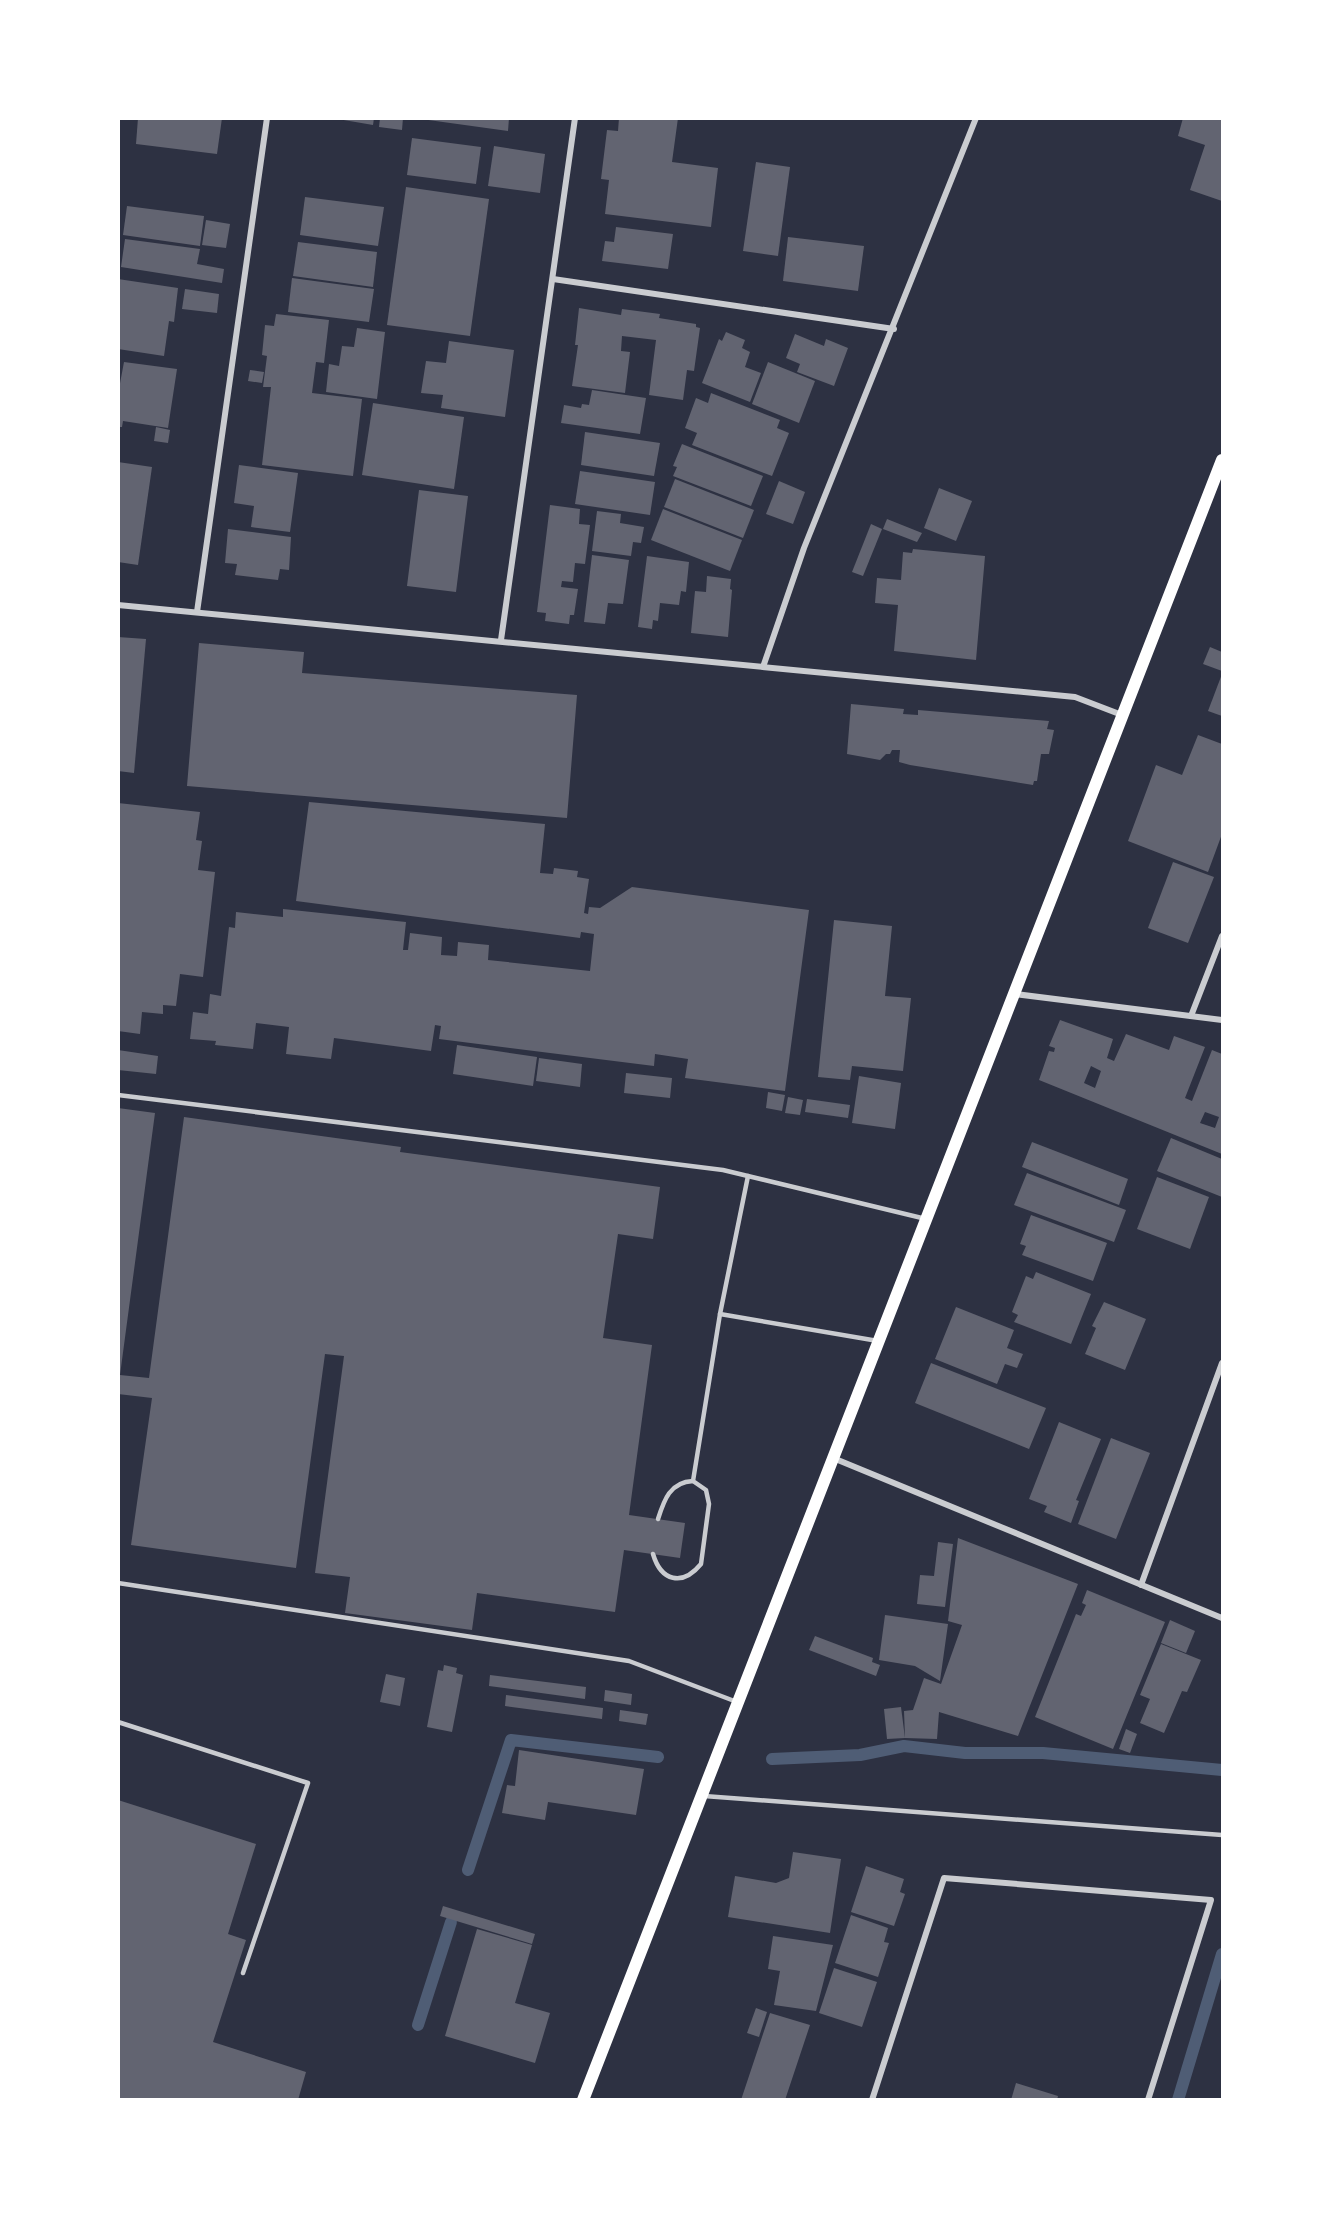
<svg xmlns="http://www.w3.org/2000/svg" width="1341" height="2218" font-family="'Work Sans',sans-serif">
<rect width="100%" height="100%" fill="#2d3142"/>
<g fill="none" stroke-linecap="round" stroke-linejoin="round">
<!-- stream -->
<g stroke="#4f5d75" stroke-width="12">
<polyline points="772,1759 860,1755 904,1746 965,1753 1043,1753 1222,1770"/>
<polyline points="468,1870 511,1740 658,1757"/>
<polyline points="418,2025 451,1922"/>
<polyline points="1178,2100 1222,1954"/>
</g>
</g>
<!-- building -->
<g fill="#626471" fill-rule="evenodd">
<polygon points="138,118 222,118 217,154 136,144"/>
<polygon points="332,118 374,118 373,125"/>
<polygon points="380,118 403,118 402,130 379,127"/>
<polygon points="414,118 509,118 508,131"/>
<polygon points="619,118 678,118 672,162 718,168 711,227 605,214 609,180 601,179 607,130 618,131"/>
<polygon points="1183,118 1222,118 1222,201 1190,190 1205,145 1178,136"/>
<polygon points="412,138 481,147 476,184 407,175"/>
<polygon points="494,146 545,154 540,193 488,186"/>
<polygon points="756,162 790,167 778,256 743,251"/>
<polygon points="406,187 489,199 470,336 387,325"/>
<polygon points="305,197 384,207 378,246 300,235"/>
<polygon points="127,206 204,216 200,246 123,235"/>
<polygon points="206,220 230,224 226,248 202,245"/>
<polygon points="616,227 673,234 668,269 602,261 605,241 614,242"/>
<polygon points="788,237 864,246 858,291 783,281"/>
<polygon points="125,239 200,249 197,264 224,269 222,283 121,267"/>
<polygon points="298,242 377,252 373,287 293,276"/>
<polygon points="292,278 374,289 369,322 288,312"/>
<polygon points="118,279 178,288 174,322 169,321 164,356 118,349"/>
<polygon points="185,289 219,294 217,313 182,309"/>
<polygon points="579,308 621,315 622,309 660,314 659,318 696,324 696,327 700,328 694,371 687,370 683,400 649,395 656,340 622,336 621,351 630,352 625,393 572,386 578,345 575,345"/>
<polygon points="276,314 329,320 324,363 316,362 312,393 362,399 353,476 262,465 271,387 263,387 267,356 262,355 265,325 274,326"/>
<polygon points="357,328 385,332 377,399 326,392 329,364 339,366 342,346 354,347"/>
<polygon points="726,332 745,340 742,348 750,352 745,367 761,373 750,402 702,383 719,339 722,341"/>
<polygon points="795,334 824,346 826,339 848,348 834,386 797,372 800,364 786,358"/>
<polygon points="449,341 514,350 505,417 441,408 443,395 421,393 426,361 446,363"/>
<polygon points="124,362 177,369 168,428 123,421 122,427 118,427 118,394"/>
<polygon points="768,362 815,381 799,423 752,404"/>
<polygon points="250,370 264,372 262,383 248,381"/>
<polygon points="592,390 646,398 640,434 561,423 564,405 581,408 582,404 589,405"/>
<polygon points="711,393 780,420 777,428 789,433 772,476 692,445 697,433 685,428 696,398 708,403"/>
<polygon points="373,403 464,417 454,489 362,475"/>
<polygon points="156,427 170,430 168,443 154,441"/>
<polygon points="585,432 660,443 654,476 581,465"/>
<polygon points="682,444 763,476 751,506 673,476 677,467 673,466"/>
<polygon points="118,462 152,467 138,565 118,562"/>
<polygon points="239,465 298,473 290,532 251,527 254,506 234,503"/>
<polygon points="580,471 655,482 650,515 575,504"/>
<polygon points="675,479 754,510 743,538 664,507"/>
<polygon points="779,481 805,492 793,524 766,514"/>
<polygon points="939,488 972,501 956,541 924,528"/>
<polygon points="419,490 468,496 456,592 407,586"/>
<polygon points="550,505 580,509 579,524 590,525 585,564 575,563 573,582 562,581 561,587 578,589 574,615 570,615 569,624 545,621 546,613 537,612"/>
<polygon points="663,509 742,540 730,571 651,540"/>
<polygon points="597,511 621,514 620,523 644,527 641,543 633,542 631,556 592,551"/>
<polygon points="887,519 922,533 917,542 883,529"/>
<polygon points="871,524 882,529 863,576 852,572"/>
<polygon points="228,529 291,537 289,570 280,569 278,580 235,575 237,564 225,563"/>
<polygon points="913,549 985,556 976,660 894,651 898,605 875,603 877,578 901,580 903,552 912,553"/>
<polygon points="592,555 629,560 623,604 608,603 605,624 584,622"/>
<polygon points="647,556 689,562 686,592 681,591 679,605 660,603 658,621 653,620 652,629 638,627"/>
<polygon points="707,576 731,579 730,589 732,590 728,637 691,633 695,591 706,592"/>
<polygon points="118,637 146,639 134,773 118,771"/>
<polygon points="199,643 304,652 302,673 577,695 567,818 187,786"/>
<polygon points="1210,647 1222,652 1222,671 1203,664"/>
<polygon points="1222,674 1222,716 1208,711"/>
<polygon points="851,704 904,709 903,714 918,715 918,710 1049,721 1047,729 1054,730 1049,754 1041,754 1037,781 1034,781 1033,785 910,765 899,762 900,750 892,750 890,754 886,754 880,760 847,754"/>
<polygon points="1198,735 1222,744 1222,834 1208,872 1128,841 1156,765 1182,775"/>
<polygon points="309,802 545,824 540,873 553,874 554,868 578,871 577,877 589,879 584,913 588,914 589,907 600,908 632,887 809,910 785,1091 685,1078 688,1059 655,1054 654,1066 439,1039 441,1026 435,1025 431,1051 334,1038 331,1059 286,1054 289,1027 256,1023 253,1049 215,1045 216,1041 190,1039 193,1012 208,1014 210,994 221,996 229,927 235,928 236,912 283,917 283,909 406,922 403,950 408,950 410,933 442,937 441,955 457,956 458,942 489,945 488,960 590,971 594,934 581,932 580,938 296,901"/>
<polygon points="118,803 200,812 196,840 202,841 198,870 215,872 203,977 180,974 176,1006 163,1005 163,1014 142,1012 140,1034 118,1031"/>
<polygon points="1173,862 1214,877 1188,943 1148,928"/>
<polygon points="834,920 892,926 885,996 911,998 903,1071 852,1066 850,1080 818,1077"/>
<path d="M 1060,1020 L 1113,1039 L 1107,1058 L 1114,1061 L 1126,1034 L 1169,1050 L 1174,1036 L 1205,1047 L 1185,1098 L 1192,1101 L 1212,1050 L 1222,1054 L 1222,1154 L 1039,1080 L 1049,1051 L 1054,1052 L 1055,1048 L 1049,1046 ZM 1091,1066 L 1101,1071 L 1095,1088 L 1084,1083 ZM 1205,1112 L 1219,1117 L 1215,1128 L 1200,1123 Z"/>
<polygon points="457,1045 537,1057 533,1086 453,1074"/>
<polygon points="118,1050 158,1056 156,1074 118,1070"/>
<polygon points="539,1058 582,1064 580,1087 536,1081"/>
<polygon points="626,1073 672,1078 670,1098 624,1093"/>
<polygon points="859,1076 901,1083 895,1129 852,1123"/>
<polygon points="768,1092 785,1095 782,1111 766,1108"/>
<polygon points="788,1097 803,1100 800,1115 785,1113"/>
<polygon points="807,1099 850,1105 848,1118 805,1112"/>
<polygon points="118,1108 155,1113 120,1375 149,1378 184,1117 401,1147 400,1152 660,1187 653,1239 618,1234 603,1338 652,1345 629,1515 685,1523 680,1558 624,1550 615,1612 477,1593 472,1630 345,1613 350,1577 315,1573 344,1356 325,1354 296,1568 131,1545 152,1398 118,1394"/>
<polygon points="1171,1138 1222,1159 1222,1197 1157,1171"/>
<polygon points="1032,1142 1128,1179 1119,1205 1022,1167"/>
<polygon points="1027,1173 1126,1210 1114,1242 1014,1205"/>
<polygon points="1157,1177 1209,1197 1190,1249 1137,1229"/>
<polygon points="1031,1215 1107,1243 1093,1281 1022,1255 1026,1246 1020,1244"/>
<polygon points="1036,1272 1091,1294 1071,1344 1014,1322 1018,1315 1012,1312 1026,1276 1033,1279"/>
<polygon points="1104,1302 1146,1319 1125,1370 1085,1354 1096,1328 1092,1326"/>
<polygon points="956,1307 1014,1330 1007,1348 1023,1354 1017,1368 1005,1364 997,1384 935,1359"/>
<polygon points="931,1363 1046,1408 1029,1449 915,1403"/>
<polygon points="1059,1422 1101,1439 1076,1500 1079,1501 1071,1523 1044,1512 1047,1506 1029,1499"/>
<polygon points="1111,1438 1150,1453 1116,1539 1078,1524"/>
<polygon points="958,1538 1078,1584 1018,1736 939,1712 937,1739 905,1738 904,1711 913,1710 924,1678 941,1684 962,1625 948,1621"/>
<polygon points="938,1542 953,1544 945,1607 917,1604 920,1575 934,1576"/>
<polygon points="1087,1590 1165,1622 1113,1749 1035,1717 1076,1614 1081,1616 1086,1605 1082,1603"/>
<polygon points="885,1615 948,1624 940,1681 915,1666 879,1660"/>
<polygon points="1170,1620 1195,1631 1186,1653 1161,1643"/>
<polygon points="815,1636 873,1658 872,1662 880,1665 876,1676 809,1650"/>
<polygon points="1161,1644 1201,1660 1187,1692 1182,1691 1164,1733 1140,1723 1150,1699 1140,1695"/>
<polygon points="444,1665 457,1668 456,1673 463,1675 452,1732 427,1727 438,1670 443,1671"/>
<polygon points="386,1674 405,1678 400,1706 380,1702"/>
<polygon points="490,1675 586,1687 585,1699 489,1686"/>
<polygon points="605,1690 632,1694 631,1705 604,1701"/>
<polygon points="506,1695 603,1708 602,1719 505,1706"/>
<polygon points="901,1707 905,1738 887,1739 884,1709"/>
<polygon points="620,1710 648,1714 646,1725 619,1721"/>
<polygon points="1126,1729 1137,1734 1130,1753 1119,1749"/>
<polygon points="519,1750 644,1769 636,1815 548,1802 545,1820 502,1813 507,1785 515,1786"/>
<polygon points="118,1800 256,1844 228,1934 246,1940 213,2042 306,2072 298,2100 118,2100"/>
<polygon points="793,1852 841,1859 830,1933 728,1917 735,1876 776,1883 789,1878"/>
<polygon points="866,1866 904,1879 900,1892 905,1894 894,1926 851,1912"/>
<polygon points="443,1906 535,1934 532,1944 440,1916"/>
<polygon points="851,1915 888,1928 884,1942 889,1943 878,1977 835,1963"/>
<polygon points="477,1929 532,1945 515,2003 550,2013 535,2063 445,2036"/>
<polygon points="773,1936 833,1945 816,2011 774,2005 780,1971 768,1969"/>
<polygon points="834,1968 877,1982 862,2027 819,2013"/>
<polygon points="756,2008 767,2012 759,2037 747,2033"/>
<polygon points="770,2013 810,2025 785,2100 741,2100"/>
<polygon points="1016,2083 1058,2096 1057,2100 1011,2100"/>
</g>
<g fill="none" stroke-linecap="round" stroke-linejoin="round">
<!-- service -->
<g stroke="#caccd0" stroke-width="4.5">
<polyline points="118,1095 723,1170 926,1219"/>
<polyline points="720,1314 878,1341"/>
<path d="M 658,1519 C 664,1500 670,1482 693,1481"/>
<path d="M 653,1554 C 661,1581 682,1587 701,1564 L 709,1504 L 706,1490 L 693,1481 L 720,1314 L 748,1176"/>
<polyline points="118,1583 629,1661 737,1702"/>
<polyline points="118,1722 308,1783 243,1973"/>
<polyline points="704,1796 1222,1835"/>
</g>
<!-- minor -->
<g stroke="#caccd0" stroke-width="6">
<polyline points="553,279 894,329"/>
<polyline points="118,605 1075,697 1122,715"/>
<polyline points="197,612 267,118"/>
<polyline points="501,640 575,118"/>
<polyline points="763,667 804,548 976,118"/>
<polyline points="1015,994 1222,1020"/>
<polyline points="1191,1016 1222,936"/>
<polyline points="833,1458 1222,1618"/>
<polyline points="1141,1585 1222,1363"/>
<polyline points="872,2100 944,1878 1211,1900 1148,2100"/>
</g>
<!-- secondary -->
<polyline stroke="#fff" stroke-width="12" points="583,2100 1222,460"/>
</g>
<!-- border -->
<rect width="1341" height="2218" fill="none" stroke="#ffffff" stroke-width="240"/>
</svg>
